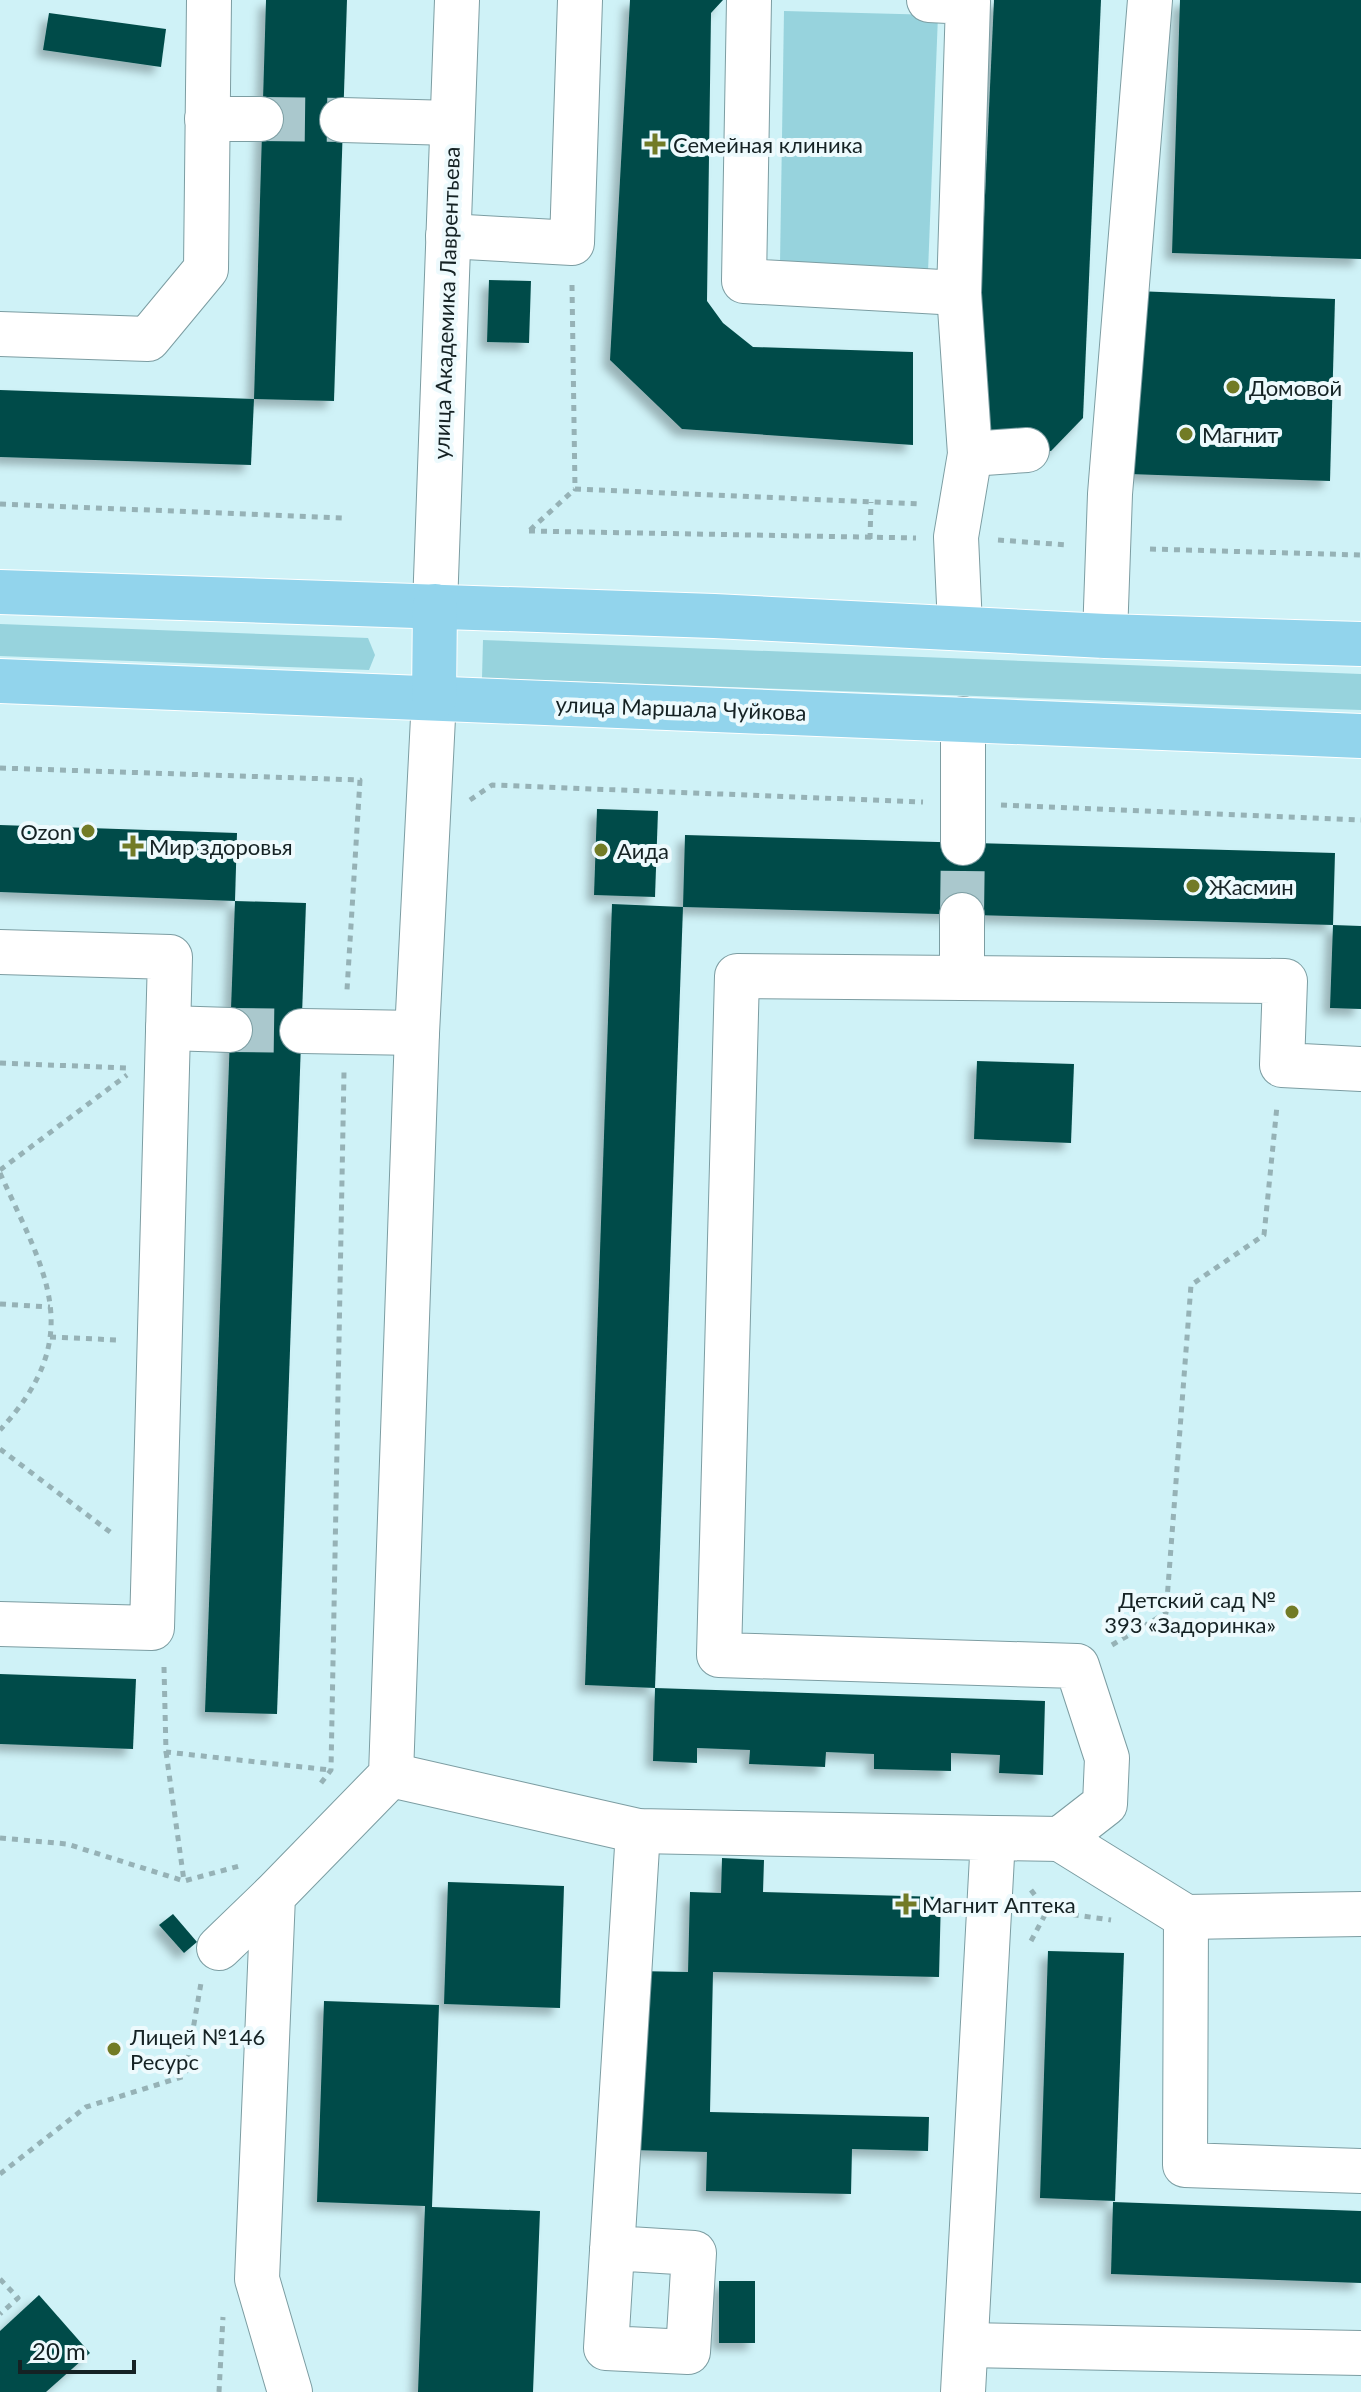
<svg xmlns="http://www.w3.org/2000/svg" width="1361" height="2392" font-family="Lato,sans-serif">
<defs>
<filter id="shadow"><feDropShadow dx="-7" dy="7" stdDeviation="4" flood-color="#0004"/></filter>
</defs>
<rect width="100%" height="100%" fill="#cff2f7"/>
<!-- green -->
<g fill="#97d3dd">
<polygon points="784,11 938,15 928,272 780,263"/>
<polygon points="0,624 368,638 375,655 369,670 0,656"/>
<polygon points="483,640 1361,674 1361,710 482,678"/>
</g>
<!-- building -->
<g fill="#034c49" filter="url(#shadow)">
<polygon points="266,0 347,0 334,401 254,399"/>
<polygon points="630,0 723,0 711,13 707,301 723,323 753,347 913,352 913,445 682,429 610,360"/>
<polygon points="994,0 1101,0 1083,418 1051,451 1005,450 975,413"/>
<polygon points="1180,0 1361,0 1361,259 1172,253"/>
<polygon points="49,13 166,29 161,67 43,50"/>
<polygon points="489,280 531,281 529,343 487,342"/>
<polygon points="1136,291 1335,299 1330,481 1129,474"/>
<polygon points="0,390 254,399 251,465 0,457"/>
<polygon points="597,809 658,811 655,897 594,895"/>
<polygon points="0,825 237,833 235,901 0,892"/>
<polygon points="685,835 1335,853 1333,925 1361,926 1361,1009 1330,1008 1333,925 683,907"/>
<polygon points="235,901 306,903 277,1714 205,1712"/>
<polygon points="612,904 683,907 655,1688 585,1685"/>
<polygon points="977,1061 1074,1064 1071,1143 974,1139"/>
<polygon points="0,1674 136,1679 133,1749 0,1744"/>
<polygon points="655,1688 1045,1701 1043,1775 999,1773 1000,1755 951,1753 951,1771 874,1769 874,1754 826,1752 825,1767 749,1764 750,1750 697,1748 697,1763 653,1761"/>
<polygon points="722,1858 764,1860 763,1892 941,1897 939,1977 713,1972 710,2112 929,2117 928,2151 852,2149 851,2194 706,2191 707,2152 632,2150 636,1971 688,1972 690,1892 721,1893"/>
<polygon points="448,1882 564,1886 560,2008 444,2004"/>
<polygon points="173,1914 197,1942 184,1953 159,1925"/>
<polygon points="1048,1951 1124,1953 1115,2201 1040,2198"/>
<polygon points="324,2001 439,2005 432,2207 540,2211 533,2392 418,2392 425,2206 317,2202"/>
<polygon points="1113,2202 1361,2211 1361,2283 1111,2274"/>
<rect x="719" y="2281" width="36" height="62"/>
<polygon points="39,2295 90,2353 46,2392 0,2392 0,2331"/>
</g>
<g fill="none" stroke-linecap="round" stroke-linejoin="round">
<!-- minor-tunnel -->
<g stroke="#aac8cd" stroke-width="44" stroke-dasharray="44 22" stroke-linecap="butt">
<polyline points="261,119 342,120"/>
<polyline points="962,915 963,843"/>
<polyline points="230,1030 302,1031"/>
</g>
<!-- minor casing -->
<g stroke="#7c9da2" stroke-width="46">
<g id="minor">
<polyline points="749,0 744,281 959,293"/>
<polyline points="929,0 968,2 959,293 970,454 956,537 960,626"/>
<polyline points="207,119 261,119"/>
<polyline points="342,120 452,123"/>
<polyline points="448,236 572,243 580,0"/>
<polyline points="0,334 148,339 206,269 209,0"/>
<polyline points="970,454 1027,450"/>
<polyline points="435,606 457,0"/>
<polyline points="1105,636 1110,494 1150,0"/>
<polyline points="963,719 963,843"/>
<polyline points="0,952 170,957 152,1628 0,1624"/>
<polyline points="962,978 962,915"/>
<polyline points="168,1028 230,1030"/>
<polyline points="302,1031 417,1033"/>
<polyline points="391,1775 638,1831 993,1838 963,2392"/>
<polyline points="993,1838 1060,1839 1105,1804 1107,1758 1077,1666 719,1655 737,976 1285,981 1282,1065 1361,1069"/>
<polyline points="1060,1839 1186,1917 1185,2165 1361,2171"/>
<polyline points="1186,1917 1361,1914"/>
<polyline points="219,1948 273,1896"/>
<polyline points="612,2248 694,2253 688,2352 606,2348 638,1831"/>
<polyline points="966,2345 1361,2353"/>
<polyline points="290,2392 257,2279 273,1896 391,1775 417,1033 434,698"/>
</g>
</g>
<!-- major casing -->
<g stroke="#fff" stroke-width="46">
<g id="major">
<polyline points="0,592 714,616 1105,636 1361,644"/>
<polyline points="0,681 1361,736"/>
<polyline points="434,698 435,606"/>
</g>
</g>
<!-- path -->
<g stroke="#96b2b6" stroke-width="5" stroke-dasharray="6 6" stroke-linecap="butt">
<polyline points="572,285 575,489 920,504"/>
<polyline points="0,504 343,518"/>
<polyline points="530,530 575,489"/>
<polyline points="529,531 916,538"/>
<polyline points="870,539 871,502"/>
<polyline points="998,540 1068,545"/>
<polyline points="1150,549 1361,555"/>
<polyline points="0,768 360,780 347,990"/>
<polyline points="470,800 492,785 923,802"/>
<polyline points="1001,805 1361,820"/>
<polyline points="0,1063 126,1068"/>
<polyline points="0,1170 127,1075"/>
<path d="M 0,1173 C 45,1273 88,1335 0,1430"/>
<polyline points="0,1304 50,1307"/>
<polyline points="50,1337 118,1340"/>
<polyline points="0,1449 114,1535"/>
<polyline points="1112,1645 1166,1613 1191,1285 1264,1235 1277,1106"/>
<polyline points="164,1667 166,1752 330,1770"/>
<polyline points="166,1752 184,1881"/>
<polyline points="321,1783 331,1770 344,1072"/>
<polyline points="0,1838 67,1844 184,1881 243,1865"/>
<polyline points="1031,1890 1047,1911"/>
<polyline points="1031,1941 1047,1911 1111,1920"/>
<polyline points="0,2174 86,2107 185,2076 201,1983"/>
<polyline points="0,2279 18,2298 0,2314"/>
<polyline points="219,2392 223,2317"/>
</g>
<!-- minor -->
<use href="#minor" stroke="#fff" stroke-width="44"/>
<!-- major -->
<use href="#major" stroke="#92d4ec" stroke-width="44"/>
</g>
<!-- markers -->
<g fill="#727b26" stroke="#edfafd" stroke-width="3">
<path d="M651 132h8v8h8v8h-8v8h-8v-8h-8v-8h8z"/>
<circle cx="1233" cy="387" r="8"/>
<circle cx="1186" cy="434" r="8"/>
<circle cx="88" cy="831" r="8"/>
<path d="M129 834h8v8h8v8h-8v8h-8v-8h-8v-8h8z"/>
<circle cx="601" cy="850" r="8"/>
<circle cx="1193" cy="886" r="8"/>
<circle cx="1292" cy="1612" r="8"/>
<path d="M902 1892h8v8h8v8h-8v8h-8v-8h-8v-8h8z"/>
<circle cx="114" cy="2049" r="8"/>
</g>
<g text-anchor="middle" dominant-baseline="central" stroke-width="8" stroke-linejoin="round" paint-order="stroke">
<!-- poi labels -->
<g font-size="22" fill="#152224" stroke="#edfafd" text-anchor="start">
<text x="673" y="144">Семейная клиника</text>
<text x="1249" y="387">Домовой</text>
<text x="1202" y="434">Магнит</text>
<text x="72" y="831" text-anchor="end">Ozon</text>
<text x="149" y="846">Мир здоровья</text>
<text x="617" y="850">Аида</text>
<text x="1209" y="886">Жасмин</text>
<text x="1276" y="1599" text-anchor="end">Детский сад №<tspan x="1276" dy="25">393 «Задоринка»</tspan></text>
<text x="922" y="1904">Магнит Аптека</text>
<text x="130" y="2036">Лицей №146<tspan x="130" dy="25">Ресурс</tspan></text>
</g>
<!-- street labels -->
<g font-size="22" fill="#152224" stroke="#edfafd">
<text transform="translate(446 303) rotate(-88)">улица Академика Лаврентьева</text>
<text transform="translate(681 708) rotate(2)">улица Маршала Чуйкова</text>
</g>
</g>
<!-- scale -->
<path d="M20 2360v12h114v-12" fill="none" stroke="#152224" stroke-width="4"/>
<text x="32" y="2360" font-size="24" fill="#152224" stroke="#edfafd" stroke-width="6" paint-order="stroke">20 m</text>
</svg>
